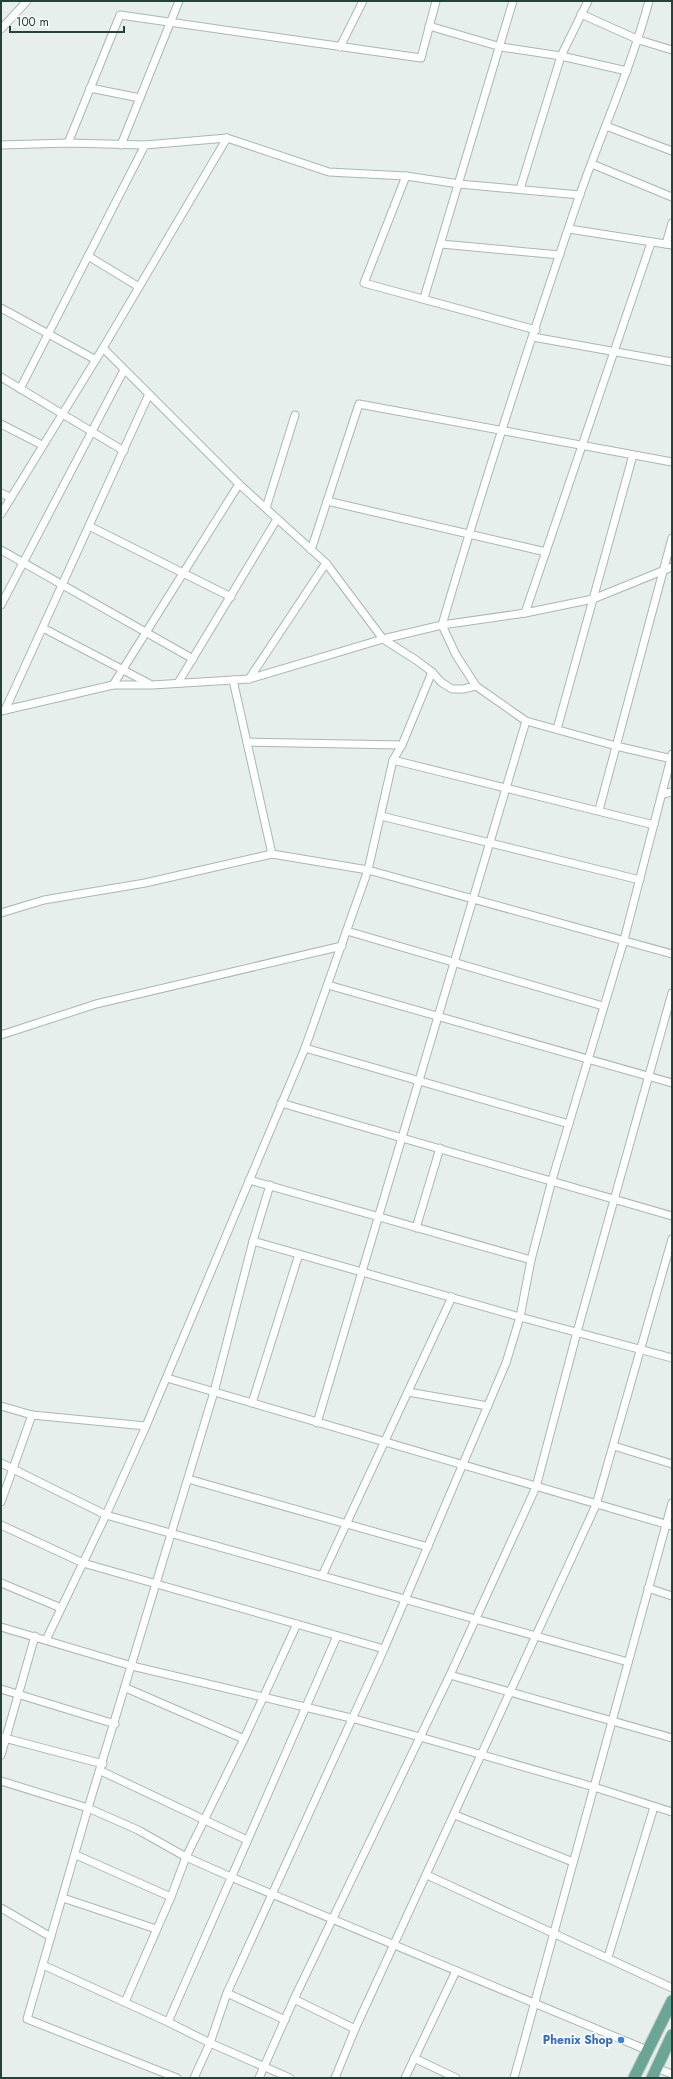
<svg xmlns="http://www.w3.org/2000/svg" width="673" height="2079" font-family="Jost,sans-serif">
<rect width="100%" height="100%" fill="#e6efeb"/>
<g fill="none" stroke-linecap="round" stroke-linejoin="round">
<!-- street casing -->
<g stroke="#a8b8b2" stroke-width="9">
<g id="street">
<polyline points="581,14 639,40 672,50"/>
<polyline points="429,26 501,47 561,56 627,71"/>
<polyline points="1,29 27,1"/>
<polyline points="340,47 363,1"/>
<polyline points="90,88 140,98"/>
<polyline points="606,126 672,151"/>
<polyline points="68,143 120,15 421,58 436,1"/>
<polyline points="1,145 68,143 145,145 227,138 329,172 406,176 459,184 580,195"/>
<polyline points="121,145 179,1"/>
<polyline points="592,164 672,197"/>
<polyline points="406,176 364,283 536,330"/>
<polyline points="520,189 561,56 588,1"/>
<polyline points="569,229 672,245"/>
<polyline points="441,244 560,255"/>
<polyline points="666,244 672,223"/>
<polyline points="88,256 139,287"/>
<polyline points="424,298 513,1"/>
<polyline points="1,308 96,360"/>
<polyline points="533,337 672,362"/>
<polyline points="103,348 239,484 326,563 383,639 416,660 432,672 441,682 452,689 463,689 476,686 526,721 616,746 672,759"/>
<polyline points="1,377 124,451"/>
<polyline points="20,389 145,145"/>
<polyline points="1,424 42,445"/>
<polyline points="1,493 11,498"/>
<polyline points="327,501 546,552"/>
<polyline points="266,508 295,415"/>
<polyline points="1,514 103,348 227,138"/>
<polyline points="89,526 231,597"/>
<polyline points="1,550 193,659"/>
<polyline points="311,550 359,404 672,462"/>
<polyline points="1,605 124,370"/>
<polyline points="525,613 651,243"/>
<polyline points="43,628 150,684"/>
<polyline points="249,679 326,563"/>
<polyline points="233,680 272,854"/>
<polyline points="178,683 277,519"/>
<polyline points="113,685 239,484"/>
<path d="M 476,686 L 456,655 L 442,625 C 484,481 531,338 579,197 C 602,131 631,68 649,1"/>
<polyline points="5,710 149,394"/>
<polyline points="1,711 113,685 152,685 249,679 383,639 442,625 525,613 593,599 672,567"/>
<polyline points="557,729 633,455"/>
<polyline points="247,742 402,745"/>
<polyline points="393,760 654,825"/>
<polyline points="663,794 672,792"/>
<polyline points="599,810 672,538"/>
<polyline points="381,816 640,880"/>
<polyline points="1,913 44,900 145,883 272,854 368,870 672,954"/>
<polyline points="347,931 603,1006"/>
<polyline points="328,985 672,1083"/>
<polyline points="1,1035 96,1004 342,946"/>
<polyline points="305,1048 569,1124"/>
<polyline points="281,1103 672,1216"/>
<polyline points="249,1180 531,1260"/>
<polyline points="416,1228 440,1148"/>
<polyline points="253,1241 520,1317 672,1358"/>
<polyline points="167,1378 672,1526"/>
<polyline points="408,1392 488,1406"/>
<polyline points="252,1403 299,1254"/>
<polyline points="1,1406 32,1415 146,1426"/>
<polyline points="317,1423 526,721"/>
<polyline points="614,1446 672,1464"/>
<polyline points="1,1463 106,1515 628,1662"/>
<polyline points="188,1479 428,1547"/>
<polyline points="1,1502 32,1415"/>
<polyline points="1,1525 83,1563 384,1649"/>
<polyline points="322,1576 452,1297"/>
<polyline points="1,1583 61,1608"/>
<polyline points="648,1588 672,1596"/>
<polyline points="1,1627 132,1666 351,1718 420,1737 594,1787 672,1812"/>
<polyline points="46,1640 106,1515 146,1426 305,1048 368,870 393,760 402,745 432,672"/>
<polyline points="450,1675 672,1738"/>
<polyline points="126,1688 244,1739"/>
<polyline points="1,1689 115,1724"/>
<polyline points="1,1737 103,1764"/>
<polyline points="1,1755 35,1636"/>
<polyline points="101,1771 247,1840"/>
<polyline points="1,1781 88,1808 138,1830 186,1857 231,1877 647,2050"/>
<polyline points="455,1815 573,1862"/>
<polyline points="76,1855 171,1897"/>
<polyline points="427,1875 672,1988"/>
<polyline points="63,1898 156,1929"/>
<polyline points="1,1908 51,1937"/>
<polyline points="608,1957 654,1807"/>
<polyline points="43,1965 168,2022 210,2043 290,2078"/>
<polyline points="227,1993 285,2020"/>
<polyline points="294,1999 355,2029"/>
<polyline points="125,2002 171,1897 186,1857 244,1739 297,1624"/>
<polyline points="168,2022 337,1636"/>
<polyline points="414,2058 456,2078"/>
<polyline points="656,2068 672,2074"/>
<polyline points="177,2078 27,2019 88,1808 214,1392 253,1241 270,1185"/>
<polyline points="194,2078 210,2043 227,1993 384,1649 506,1363 520,1317 531,1260 552,1180 624,940 672,754"/>
<polyline points="259,2078 294,1999 450,1675 536,1487 577,1332 672,993"/>
<polyline points="335,2078 355,2029 596,1505 672,1239"/>
<polyline points="405,2078 456,1971"/>
<polyline points="514,2078 672,1503"/>
</g>
</g>
<!-- primary casing -->
<g stroke="#c2cac8" stroke-width="13">
<g id="primary">
<polyline points="634,2078 672,2001"/>
<polyline points="652,2078 672,2035"/>
</g>
</g>
<!-- street -->
<use href="#street" stroke="#fff" stroke-width="7"/>
<!-- primary -->
<use href="#primary" stroke="#6aa596" stroke-width="11"/>
</g>
<!-- markers -->
<circle fill="#3f7fe0" stroke="#f7fbf9" stroke-width="1.5" cx="621" cy="2040" r="4"/>
<g text-anchor="middle" dominant-baseline="central" stroke-width="4" stroke-linejoin="round" paint-order="stroke">
<!-- shop labels -->
<g font-size="12" font-weight="bold" fill="#366cbe" stroke="#f7fbf9" text-anchor="end">
<text x="613" y="2040">Phenix Shop</text>
</g>
</g>
<!-- border -->
<rect width="673" height="2079" fill="none" stroke="#24423a" stroke-width="4"/>
<!-- scale -->
<path d="M10 26v6h114v-6" fill="none" stroke="#24423a" stroke-width="2"/>
<text x="16" y="26" font-size="12" fill="#24423a" stroke="#f7fbf9" stroke-width="3" paint-order="stroke">100 m</text>
</svg>
